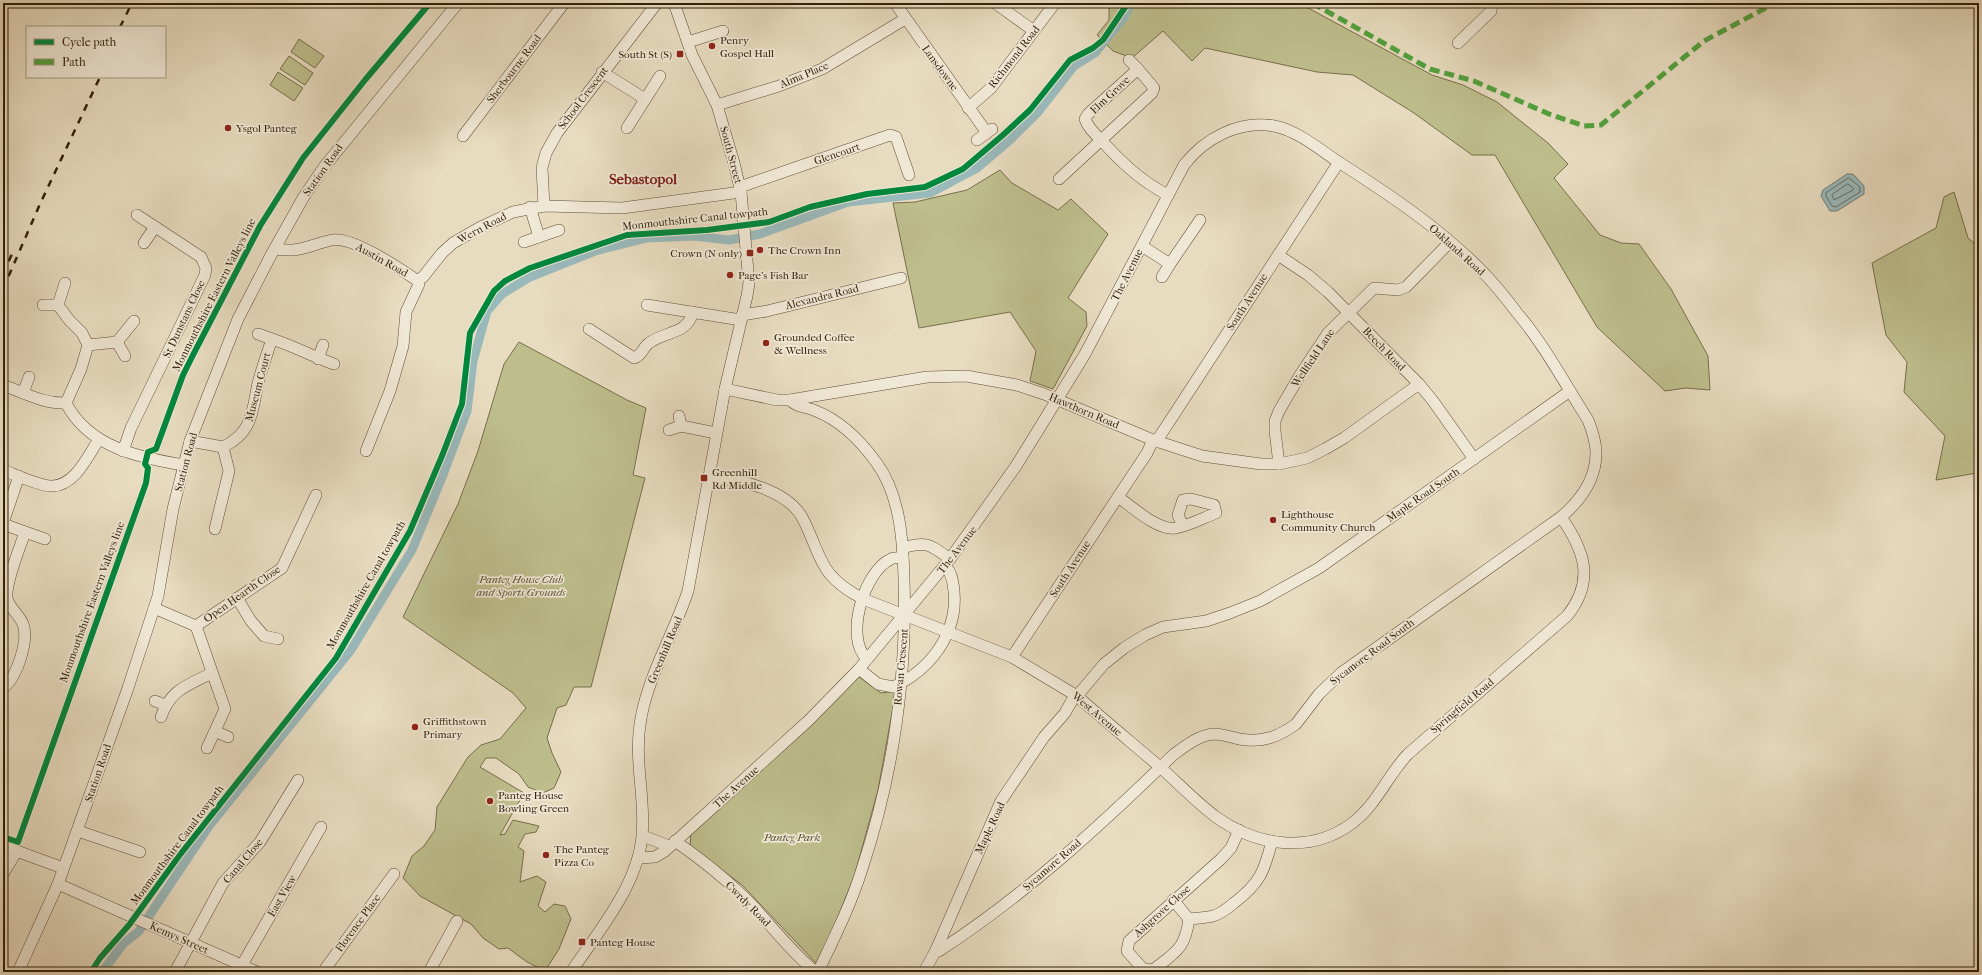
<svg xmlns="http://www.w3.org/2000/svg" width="1982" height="975" font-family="'IM FELL French Canon',serif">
<rect width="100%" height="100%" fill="#e8dcc0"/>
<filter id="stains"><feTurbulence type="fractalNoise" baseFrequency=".005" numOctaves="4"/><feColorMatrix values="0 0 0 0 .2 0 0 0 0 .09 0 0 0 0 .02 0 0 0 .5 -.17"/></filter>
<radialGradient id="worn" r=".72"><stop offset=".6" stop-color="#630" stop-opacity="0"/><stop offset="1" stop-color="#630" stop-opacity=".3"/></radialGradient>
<!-- green -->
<g fill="#bebe8d" stroke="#786e4a">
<polygon points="1109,3 1299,3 1432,75 1463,85 1497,102 1548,143 1568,164 1554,178 1600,235 1621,243 1639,244 1671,289 1708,356 1710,390 1686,388 1665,391 1597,327 1495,155 1472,155 1414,113 1353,75 1317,72 1205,48 1192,61 1163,31 1132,58 1113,51 1097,35 1109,20"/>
<polygon points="299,39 324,56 315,68 291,52"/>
<polygon points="289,56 313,73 305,85 280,69"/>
<polygon points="278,72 303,88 294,101 270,85"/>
<polygon points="1000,170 1012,183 1058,210 1071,199 1108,234 1068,298 1086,312 1087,326 1053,389 1030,381 1036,351 1010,312 919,328 893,203 915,202 967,190"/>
<polygon points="1954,192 1968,238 1979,247 1979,476 1977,473 1936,480 1945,436 1904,392 1907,362 1886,335 1872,263 1936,228 1944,197"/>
<polygon points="519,342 627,400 646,408 633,475 645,478 591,687 574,687 566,705 557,708 547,738 552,753 561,772 554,788 543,793 528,787 519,774 496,758 486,758 480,767 524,793 500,835 505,834 513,820 539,826 536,832 525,834 518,847 524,851 520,882 537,876 546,882 538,906 545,912 554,904 565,906 571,919 559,949 545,971 527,962 508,948 499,949 483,938 471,924 420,896 403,878 412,856 424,846 435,830 437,807 468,757 481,745 500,739 526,708 513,693 403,617 458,504 478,451 504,364"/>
<polygon points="858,676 881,693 896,691 878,790 854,877 823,953 816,963 742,885 690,846 691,833"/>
</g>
<!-- water -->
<polygon fill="#9ab9bb" stroke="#707b73" points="1847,174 1853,174 1864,186 1864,194 1837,211 1830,211 1821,196 1823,190"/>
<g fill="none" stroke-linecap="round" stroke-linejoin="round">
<!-- shore -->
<g stroke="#666c62" stroke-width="1">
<polygon points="1849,178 1860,187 1860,192 1836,207 1832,206 1826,196 1826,193"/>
<polygon points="1848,184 1853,188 1853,190 1834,200 1832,195"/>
</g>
<!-- canal -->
<polyline stroke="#9ab9bb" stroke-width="9" points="102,972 123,944 139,931 209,826 351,650 412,550 443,475 467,411 473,361 487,311 502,294 530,277 595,251 647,238 694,236 729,240 760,234 848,202 930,193 977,168 1011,139 1038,112 1074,66 1095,53 1125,16 1131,3"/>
<!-- minor casing -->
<g stroke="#604e36" stroke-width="12">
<g id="minor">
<polyline points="895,3 987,133"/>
<polyline points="995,3 1034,31"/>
<polyline points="688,42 723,31"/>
<polyline points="1458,43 1491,11 1492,3"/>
<polyline points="1129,60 1138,69"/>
<polyline points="602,72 645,99"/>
<polyline points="717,105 779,86 822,69 905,19"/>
<polyline points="968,108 991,88 1055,3"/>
<polyline points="627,128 660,76"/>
<polyline points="463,136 564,3"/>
<polyline points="977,140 992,129"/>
<path d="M 1059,179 L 1152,93 L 1154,88 L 1138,69 L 1088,114 L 1085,119 C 1088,128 1095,134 1102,141 C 1122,163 1141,181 1168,195"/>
<polyline points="740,187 890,135 896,137 909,175"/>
<polyline points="544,206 542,168 546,153 557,133 657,3"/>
<polyline points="530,207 539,237"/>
<polyline points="524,242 559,230"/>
<polyline points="144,243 155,227"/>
<polyline points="1142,246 1170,264 1200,220"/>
<path d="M 275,249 C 301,253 309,245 332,240 C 352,236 399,268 415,279 L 418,280"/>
<polyline points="1278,255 1308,275 1328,292 1419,384 1433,401 1474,459"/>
<polyline points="1162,277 1170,264"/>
<polyline points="43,305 58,305 65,283"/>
<path d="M 58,305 L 69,320 L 82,333 L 88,345 L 81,369 L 66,403 C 88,447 140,458 184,465"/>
<polyline points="647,305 741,320"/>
<polyline points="742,315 767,311 901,278"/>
<path d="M 589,329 L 634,358 C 642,356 643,347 649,343 C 665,331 687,335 693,312"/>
<polyline points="258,334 272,339"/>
<polyline points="117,342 125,356"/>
<polyline points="88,345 117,342 134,321"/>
<polyline points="318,359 323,345"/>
<path d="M 5,386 C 25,393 44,404 66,403"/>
<polyline points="725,389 777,400 790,400 927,377 966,376 1017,385 1044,394 1153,440 1202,456 1261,464 1279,464 1307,458 1325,449 1344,438 1419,384"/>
<polyline points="23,393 29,377"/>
<path d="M 790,400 C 796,407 807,407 816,411 C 841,421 860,440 876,462 C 900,494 903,540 904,579 C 907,676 893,776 862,869 C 851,905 834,938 818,972"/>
<polyline points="681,426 716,433"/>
<polyline points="669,430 681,426 679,416"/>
<path d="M 190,441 L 223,447 C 253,432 252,412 258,383 C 262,368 267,354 272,339 C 294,346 313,357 334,364"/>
<polyline points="1156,442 1339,162"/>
<polyline points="123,451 131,428 205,275 206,268 201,257 137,215"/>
<polyline points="366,451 390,391 403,346 406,312 419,284 418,280 423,277 442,253 453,243 479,228 513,212 544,206 622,208 741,192"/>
<polyline points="1279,464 1275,431 1275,421 1279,411 1300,375 1328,333 1374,288 1398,290 1406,287 1450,242"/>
<path d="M 3,470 C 16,475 37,485 50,486 C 74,488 88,456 99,439"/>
<path d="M 709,478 C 739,478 788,490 803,519 C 823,559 818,575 863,599 L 1012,657 L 1077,696 C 1104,720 1132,743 1160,767 C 1178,783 1196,802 1216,817 C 1256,846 1310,854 1351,824 C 1377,805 1387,776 1408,754 L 1567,616 C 1595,581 1585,551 1561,517"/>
<path d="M 1118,497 C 1131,506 1158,531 1175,528 C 1188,526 1203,518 1216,513 L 1214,505 L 1191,499 L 1183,500 L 1178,515 L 1183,526"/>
<polyline points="3,523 19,476"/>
<path d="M 3,524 L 25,532 C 20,548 5,583 7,598 C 9,608 19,614 23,624 C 29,640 17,678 3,688"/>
<polyline points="215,529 229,471 223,447"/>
<polyline points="25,532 45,539"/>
<path d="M 902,548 C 927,541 929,544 950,559"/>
<polyline points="237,598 251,621 264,636 278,639"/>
<polyline points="154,608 196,626 282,568 316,495"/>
<polyline points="196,626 225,709 207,748"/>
<polyline points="1012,657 1147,453 1153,440"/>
<path d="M 867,659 C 844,638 864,571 891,559 C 894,557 899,558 903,558"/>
<path d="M 859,669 L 878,684 L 893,687 C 930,670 958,634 954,591 C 953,583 952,572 945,566"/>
<polyline points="1077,696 1104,664 1124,648 1145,635 1163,627 1206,621 1230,613 1260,601 1319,568 1570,391"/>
<polyline points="155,701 165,705"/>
<path d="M 161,717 C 170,690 188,685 212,673"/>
<polyline points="215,731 228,737"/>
<path d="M 1239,830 L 1231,848 L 1221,859 L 1129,941 L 1127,951 L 1143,969 L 1153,970 C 1176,952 1185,949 1189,919 C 1197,918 1206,918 1213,916 C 1221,914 1228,908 1234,903 C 1260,883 1264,872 1272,841"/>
<polyline points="78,831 140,852"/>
<polyline points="643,836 669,846"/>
<path d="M 675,841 C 698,857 721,875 742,895 C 768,920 788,950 816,972"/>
<polyline points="3,846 63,868"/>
<path d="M 639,858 L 655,857 L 665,851 L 809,720 L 859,669 L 950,559 L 1016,466 L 1085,354 L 1184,165 C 1205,138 1239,120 1274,126 C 1296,130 1318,148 1337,161 C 1387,193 1437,226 1479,268 C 1493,282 1506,298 1518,314 C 1545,346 1565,384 1588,420 C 1592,430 1596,442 1596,453 C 1596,480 1580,501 1561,517 L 1341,673 L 1319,694 L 1296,724 C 1278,737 1262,743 1239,739 C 1231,737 1222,734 1214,734 C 1199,735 1185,746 1173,755 C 1100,826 1025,895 939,951 L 936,950"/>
<polyline points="3,874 17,851"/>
<polyline points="58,884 257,972"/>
<polyline points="1173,900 1189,919"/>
<polyline points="242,965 321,827"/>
<polyline points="18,972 58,884 128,688 158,596 173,509 190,441 238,319 270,257 303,198 324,167 458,3"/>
<polyline points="175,972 223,883 260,842 298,780"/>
<polyline points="323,972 394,874"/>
<polyline points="429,972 457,921"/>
<path d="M 571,972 C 598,932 638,885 642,836 C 646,797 633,760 641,718 C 649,674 674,633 688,591 L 725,389 L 747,296 L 749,283 L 741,192 L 734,163 L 717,105 L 692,55 L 674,3"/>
<polyline points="924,972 936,950 1001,801 1044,737 1065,713 1075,695"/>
</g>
</g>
<!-- minor -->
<use href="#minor" stroke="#f0e8d6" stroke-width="11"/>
<!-- rail -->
<g stroke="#321f08" stroke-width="2.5" stroke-dasharray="7 7" stroke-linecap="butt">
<polyline points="120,27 132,3"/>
<polyline points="3,274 12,254"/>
<polyline points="3,289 40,204 100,77"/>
</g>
<!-- quiet -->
<polyline stroke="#52a23e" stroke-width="5" stroke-dasharray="10 5" stroke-linecap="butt" points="1312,3 1430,69 1474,81 1549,114 1584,126 1601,125 1704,41 1775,3"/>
<!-- cycleway casing -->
<g stroke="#f0e8d6" stroke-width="8">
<g id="cycleway">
<polyline points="3,837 18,842 146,483 148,468 145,464 148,452 156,449 183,375 194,353 260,226 303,158 365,80 430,3"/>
<polyline points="91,972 100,958 129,925 179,856 336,658 410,531 442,456 462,404 470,333 494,291 505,281 530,268 627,235 707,230 769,222 810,207 867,194 925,187 963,169 1003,135 1030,110 1070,60 1093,48 1103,40 1128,3"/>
</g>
</g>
<!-- cycleway -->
<use href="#cycleway" stroke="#00873e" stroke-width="6"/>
</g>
<!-- markers -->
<g fill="#8f2418" stroke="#f0e8d6" stroke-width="1.5">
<circle cx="712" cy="46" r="4"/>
<rect x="676" y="50" width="8" height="8" rx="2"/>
<circle cx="228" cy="128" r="4"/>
<circle cx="760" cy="250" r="4"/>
<rect x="746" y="249" width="8" height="8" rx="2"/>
<circle cx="730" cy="275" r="4"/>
<circle cx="766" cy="343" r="4"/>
<rect x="700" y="474" width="8" height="8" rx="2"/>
<circle cx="1273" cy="520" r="4"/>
<circle cx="415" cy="727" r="4"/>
<circle cx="490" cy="801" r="4"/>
<circle cx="546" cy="855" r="4"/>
<rect x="578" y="938" width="8" height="8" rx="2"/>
</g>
<g text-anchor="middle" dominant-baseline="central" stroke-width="3.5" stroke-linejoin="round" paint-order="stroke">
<!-- poi labels -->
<g font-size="11" fill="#321f08" stroke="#f0e8d6" text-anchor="start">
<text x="720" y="40">Penry<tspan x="720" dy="13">Gospel Hall</tspan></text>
<text x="672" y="54" text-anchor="end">South St (S)</text>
<text x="236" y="128">Ysgol Panteg</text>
<text x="768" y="250">The Crown Inn</text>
<text x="742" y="253" text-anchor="end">Crown (N only)</text>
<text x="738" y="275">Page's Fish Bar</text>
<text x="774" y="337">Grounded Coffee<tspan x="774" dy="13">&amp; Wellness</tspan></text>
<text x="712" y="472">Greenhill<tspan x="712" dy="13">Rd Middle</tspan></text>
<text x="1281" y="514">Lighthouse<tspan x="1281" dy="13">Community Church</tspan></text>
<text x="423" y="721">Griffithstown<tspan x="423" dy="13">Primary</tspan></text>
<text x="498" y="795">Panteg House<tspan x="498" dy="13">Bowling Green</tspan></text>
<text x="554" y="849">The Panteg<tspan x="554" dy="13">Pizza Co</tspan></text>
<text x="590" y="942">Panteg House</text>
</g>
<!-- street labels -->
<g font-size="11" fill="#321f08" stroke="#f0e8d6">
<text transform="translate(1014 57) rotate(-52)">Richmond Road</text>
<text transform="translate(940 68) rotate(54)">Lansdowne</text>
<text transform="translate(514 69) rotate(-53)">Sherbourne Road</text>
<text transform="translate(804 75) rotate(-23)">Alma Place</text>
<text transform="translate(1110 95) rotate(-43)">Elm Grove</text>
<text transform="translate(583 98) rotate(-53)">School Crescent</text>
<text transform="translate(837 154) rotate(-19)">Glencourt</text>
<text transform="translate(731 155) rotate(75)">South Street</text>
<text transform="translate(323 170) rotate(-55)">Station Road</text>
<text transform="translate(695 219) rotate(-6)">Monmouthshire Canal towpath</text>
<text transform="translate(482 228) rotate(-28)">Wern Road</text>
<text transform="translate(1457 250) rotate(42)">Oaklands Road</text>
<text transform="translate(382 260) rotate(29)">Austin Road</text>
<text transform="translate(1127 275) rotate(-63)">The Avenue</text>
<text transform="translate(214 295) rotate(-63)">Monmouthshire Eastern Valleys line</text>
<text transform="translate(822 297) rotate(-14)">Alexandra Road</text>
<text transform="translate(1247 302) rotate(-57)">South Avenue</text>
<text transform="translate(184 319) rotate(-65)">St Dunstans Close</text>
<text transform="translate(1384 349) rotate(46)">Beech Road</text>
<text transform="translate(1313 358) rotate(-56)">Wellfield Lane</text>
<text transform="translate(258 387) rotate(-75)">Museum Court</text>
<text transform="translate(1084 411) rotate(23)">Hawthorn Road</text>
<text transform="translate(186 462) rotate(-75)">Station Road</text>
<text transform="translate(1423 495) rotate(-35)">Maple Road South</text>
<text transform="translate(957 550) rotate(-52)">The Avenue</text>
<text transform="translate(1070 569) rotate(-57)">South Avenue</text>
<text transform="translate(366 585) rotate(-60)">Monmouthshire Canal towpath</text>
<text transform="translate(242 594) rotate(-35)">Open Hearth Close</text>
<text transform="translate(92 602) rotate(-70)">Monmouthshire Eastern Valleys line</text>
<text transform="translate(665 650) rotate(-67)">Greenhill Road</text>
<text transform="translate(1372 652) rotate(-37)">Sycamore Road South</text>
<text transform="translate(901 667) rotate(-85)">Rowan Crescent</text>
<text transform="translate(1462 706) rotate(-40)">Springfield Road</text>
<text transform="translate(1097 714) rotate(40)">West Avenue</text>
<text transform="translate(98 773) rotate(-71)">Station Road</text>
<text transform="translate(736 787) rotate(-42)">The Avenue</text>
<text transform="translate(990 828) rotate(-65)">Maple Road</text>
<text transform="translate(177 845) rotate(-53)">Monmouthshire Canal towpath</text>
<text transform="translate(243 861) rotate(-50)">Canal Close</text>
<text transform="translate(1052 865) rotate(-41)">Sycamore Road</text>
<text transform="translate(282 896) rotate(-60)">East View</text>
<text transform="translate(748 904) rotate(45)">Cwrdy Road</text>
<text transform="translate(1162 911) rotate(-42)">Ashgrove Close</text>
<text transform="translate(358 923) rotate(-54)">Florence Place</text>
<text transform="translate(179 938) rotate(24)">Kemys Street</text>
</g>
<!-- park labels -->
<g font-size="11" font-style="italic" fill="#5c4f30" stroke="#f0e8d6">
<text x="521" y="579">Panteg House Club<tspan x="521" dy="13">and Sports Grounds</tspan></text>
<text x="792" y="837">Panteg Park</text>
</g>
<!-- district labels -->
<g font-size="15" font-weight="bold" fill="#7a1f14" stroke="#f0e8d6">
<text x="643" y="179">Sebastopol</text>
</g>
</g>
<!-- margin -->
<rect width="1982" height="975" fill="none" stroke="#e8dcc0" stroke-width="16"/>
<rect x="4" y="4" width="1974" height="967" fill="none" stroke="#321f08" stroke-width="2"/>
<rect x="8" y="8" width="1966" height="959" fill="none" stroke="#321f08"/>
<!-- legend -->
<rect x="26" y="26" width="140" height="52" fill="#f0e8d6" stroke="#a49884"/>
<rect x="34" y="39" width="20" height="6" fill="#00873e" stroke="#a49884"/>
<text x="62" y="46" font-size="12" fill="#321f08">Cycle path</text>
<rect x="34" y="59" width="20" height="6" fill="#52a23e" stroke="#a49884"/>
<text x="62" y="66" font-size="12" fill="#321f08">Path</text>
<rect width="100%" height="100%" filter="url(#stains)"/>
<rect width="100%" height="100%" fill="url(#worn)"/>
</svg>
